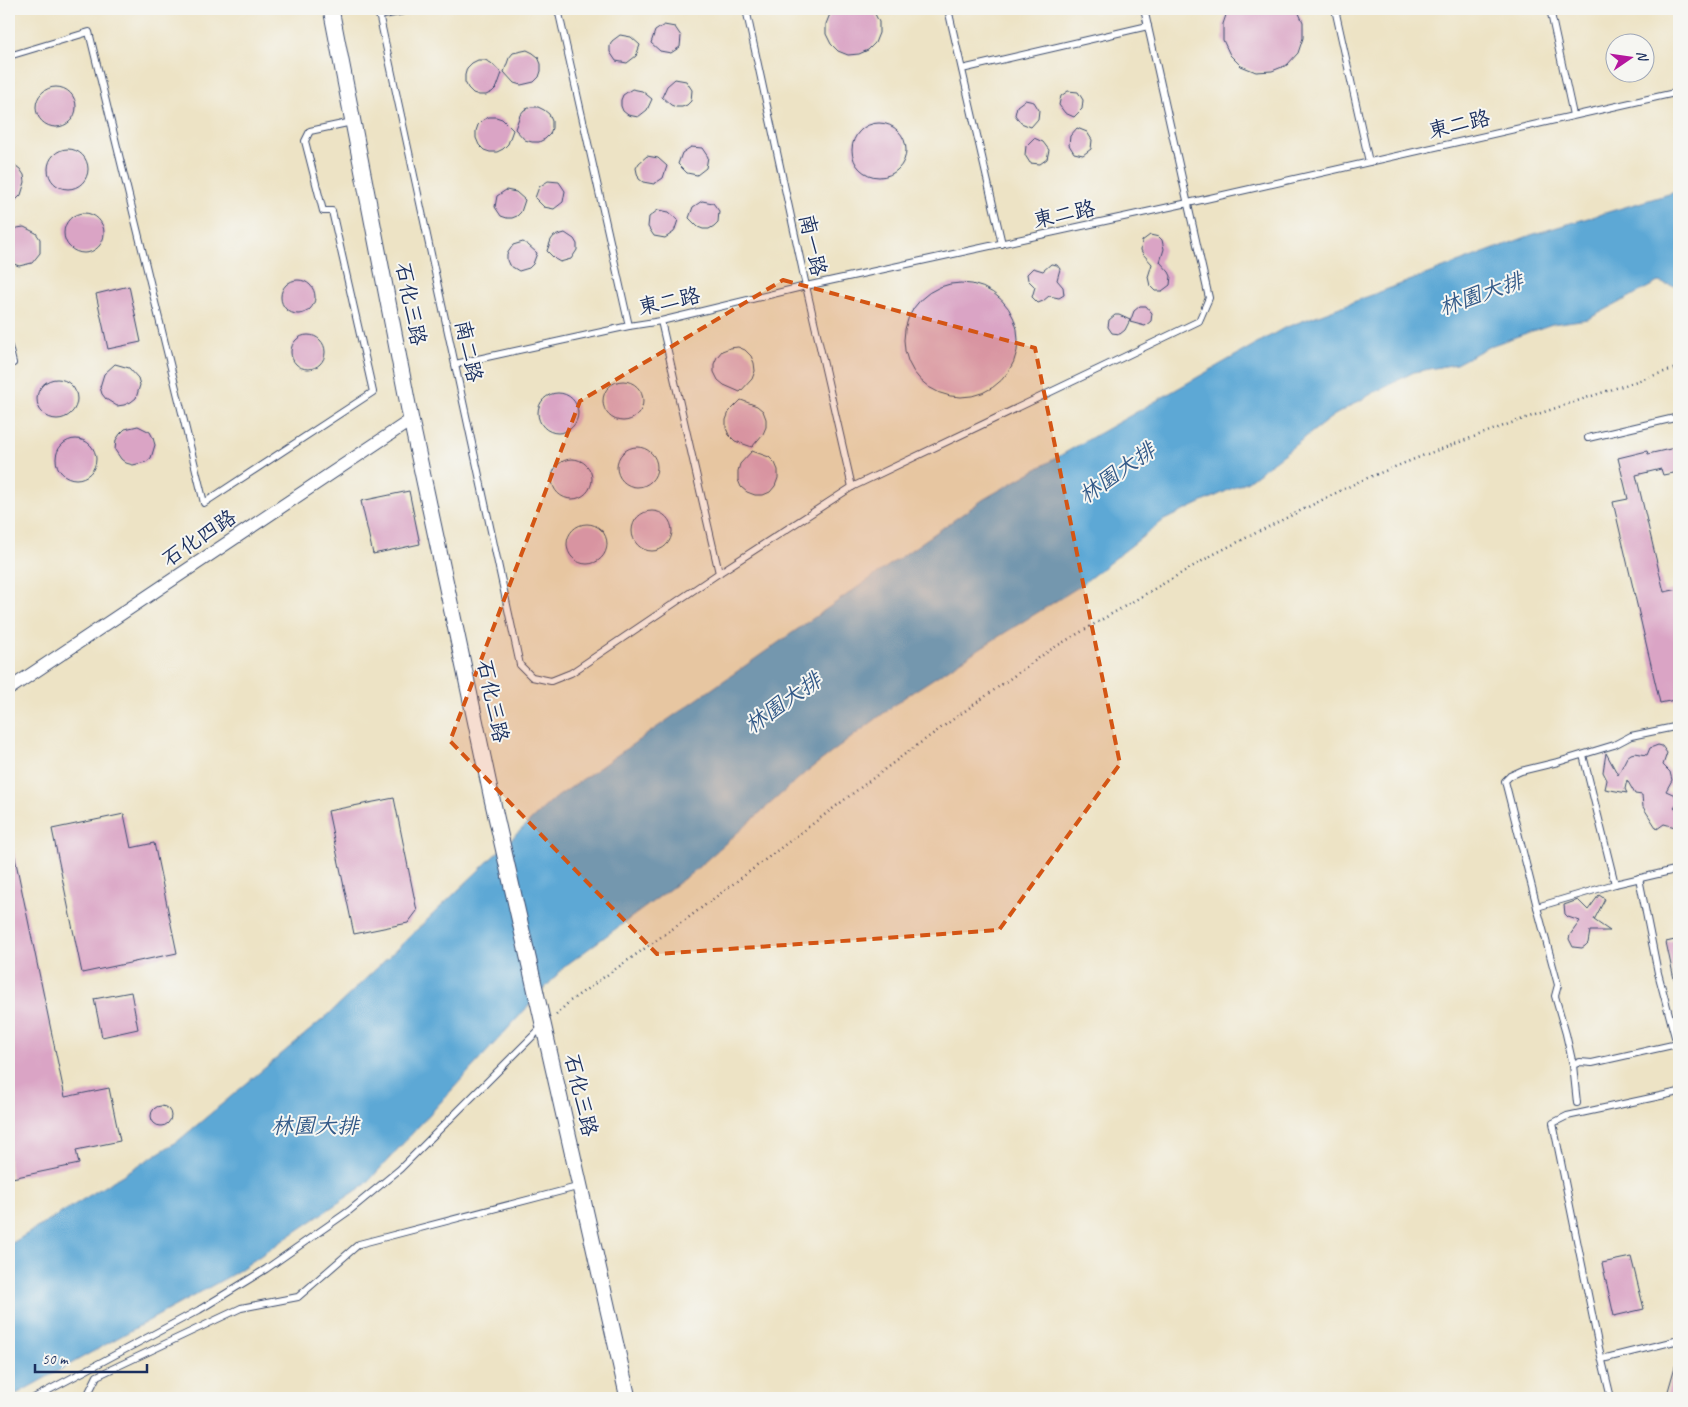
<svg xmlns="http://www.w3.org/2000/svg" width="1688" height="1407" font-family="Caveat,'LXGW WenKai TC',sans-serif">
<rect width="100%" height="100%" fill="#f6f6f2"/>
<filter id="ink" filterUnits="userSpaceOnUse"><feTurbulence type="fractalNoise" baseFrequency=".02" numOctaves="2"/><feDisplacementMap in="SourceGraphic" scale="10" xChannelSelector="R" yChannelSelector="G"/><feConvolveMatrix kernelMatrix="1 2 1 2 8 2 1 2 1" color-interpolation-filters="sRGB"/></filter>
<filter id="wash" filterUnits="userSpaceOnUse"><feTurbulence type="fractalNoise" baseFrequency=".0096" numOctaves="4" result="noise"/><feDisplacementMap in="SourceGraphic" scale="20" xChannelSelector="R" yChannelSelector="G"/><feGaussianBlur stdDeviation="1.12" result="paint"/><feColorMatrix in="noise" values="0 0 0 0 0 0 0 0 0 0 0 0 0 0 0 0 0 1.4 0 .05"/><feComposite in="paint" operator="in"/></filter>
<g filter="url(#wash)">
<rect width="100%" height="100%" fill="#ede3c5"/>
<!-- water -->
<polygon fill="#5da8d5" stroke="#3c6c9a" points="1679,191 1679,287 1658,282 1588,319 1552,324 1490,346 1456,364 1414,372 1373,393 1333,416 1248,481 1164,520 1077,588 982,647 905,697 806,772 693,872 565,966 366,1184 235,1273 9,1398 9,1245 178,1141 328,1015 550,802 984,499 1284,328 1534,234"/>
<g id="blocks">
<!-- building -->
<g fill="#daa4c5">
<polygon points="835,9 870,9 874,12 879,22 879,33 875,43 868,50 859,54 848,55 838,51 831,44 826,34 826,24 830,14"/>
<polygon points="1228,9 1297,9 1303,22 1303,38 1298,53 1287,65 1272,71 1256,72 1241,66 1230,55 1223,40 1223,24"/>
<polygon points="664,25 675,27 681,36 680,47 671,53 660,51 651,43 655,31"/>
<polygon points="620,35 631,37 640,45 636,56 627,63 616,61 610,52 610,46 612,41"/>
<polygon points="527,50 533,53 538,57 541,64 541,71 539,77 534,82 521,85 514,83 504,72 509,58 513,53"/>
<polygon points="478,60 485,60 491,63 502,73 497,87 492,92 486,95 479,95 473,93 468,88 465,82 465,75 467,68 472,63"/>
<polygon points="675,79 686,81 692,90 691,101 687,105 682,107 676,107 671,105 662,97 667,86"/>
<circle cx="56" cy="107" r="20"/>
<polygon points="632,89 642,91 652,99 647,110 638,117 628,115 623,111 621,106 621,100 623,95"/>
<polygon points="1068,91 1078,92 1083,100 1082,109 1074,117 1065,113 1059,105 1061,96"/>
<polygon points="1025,100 1034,102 1039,110 1038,119 1031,127 1021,123 1015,115 1017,106"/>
<polygon points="531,107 538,107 544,110 549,114 552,121 552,128 550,134 545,139 539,142 532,142 525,140 515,129 520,115 524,110"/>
<polygon points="489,117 496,117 502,119 513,130 508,144 503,149 497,152 490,152 484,150 479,145 476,138 476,131 478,125 483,120"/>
<circle cx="879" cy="150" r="27"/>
<polygon points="1077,128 1087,132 1092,140 1091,149 1083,155 1074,153 1069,145 1070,136"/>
<polygon points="1034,138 1043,142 1049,150 1047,159 1040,164 1030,163 1025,155 1026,146"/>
<polygon points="691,147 702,148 708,157 706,168 697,175 687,173 678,164 682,153"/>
<circle cx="68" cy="169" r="20"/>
<polygon points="647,156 658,158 667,166 663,178 654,184 643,182 639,179 637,173 636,168 639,163"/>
<polygon points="9,161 20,169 24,175 25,182 21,195 9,207"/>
<polygon points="548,181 559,182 565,191 563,202 554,209 544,207 535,198 539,187"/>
<polygon points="506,190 516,192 525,200 521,212 517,216 512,218 507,218 501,216 495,207 497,196"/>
<polygon points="702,201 713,203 719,211 718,222 714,226 709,229 703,229 698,227 689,218 693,207"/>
<polygon points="658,210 669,212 678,220 674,232 665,238 654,236 648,227 649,217"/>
<circle cx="84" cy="233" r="20"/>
<polygon points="24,227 36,233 40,239 40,253 32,263 19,266 9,262 9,231 17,228"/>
<polygon points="565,233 574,239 577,244 577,250 571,259 560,262 555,259 547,251 551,240 554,236"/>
<polygon points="1150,235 1159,237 1162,240 1164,249 1160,262 1169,272 1171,276 1170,285 1162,291 1155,291 1150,286 1148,277 1152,264 1143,254 1141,250 1142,241"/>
<polygon points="523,242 528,245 537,253 533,264 529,268 519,271 509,265 507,260 507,254 513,245"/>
<polygon points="1051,264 1057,265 1060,269 1057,280 1063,287 1064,295 1059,298 1049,296 1043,301 1038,303 1032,297 1035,287 1028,280 1027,274 1033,268 1043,271"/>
<circle cx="298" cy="297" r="17"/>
<circle cx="961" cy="340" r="57"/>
<polygon points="129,286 141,342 108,349 96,294"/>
<polygon points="1140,306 1146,306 1152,313 1151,321 1145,326 1130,322 1134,311"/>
<polygon points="1115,315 1119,315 1130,320 1125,330 1120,334 1112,333 1108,327 1109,320"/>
<circle cx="308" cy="352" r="17"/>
<polygon points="738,347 745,350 751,356 754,363 755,371 752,379 740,392 724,385 718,380 714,372 714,364 717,357 722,351 730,348"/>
<polygon points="115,364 129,368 138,378 140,385 136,398 131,402 124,405 117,406 106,399 102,394 100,387 104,374"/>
<circle cx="57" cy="399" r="20"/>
<circle cx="623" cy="401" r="20"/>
<circle cx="558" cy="413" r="20"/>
<polygon points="741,400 757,406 763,411 766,419 766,427 763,434 752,447 735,441 729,435 726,428 726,420 729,412"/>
<polygon points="138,426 150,432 153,438 155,445 151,458 146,462 133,465 126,463 121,459 115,450 116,440 120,434 125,429"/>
<circle cx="76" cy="459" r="20"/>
<circle cx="637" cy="467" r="20"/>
<polygon points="1679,447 1679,472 1663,475 1661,469 1636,475 1664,592 1679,589 1679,699 1660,703 1613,502 1628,499 1618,458 1647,451 1648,454"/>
<polygon points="752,451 769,457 775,463 778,470 778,478 775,486 770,492 763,495 755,495 747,492 741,487 738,480 738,471 740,464"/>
<circle cx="572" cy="479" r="20"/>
<polygon points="409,491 420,544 373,554 361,501"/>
<circle cx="652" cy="531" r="20"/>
<circle cx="587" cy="544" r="20"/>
<polygon points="1658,745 1662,746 1667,753 1663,765 1670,772 1672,780 1666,791 1675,795 1677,799 1678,803 1674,808 1679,813 1679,828 1664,824 1657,829 1643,807 1642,795 1635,794 1627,780 1625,789 1627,793 1605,789 1607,780 1603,772 1606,753 1618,775 1627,757 1631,754 1635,753 1647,755 1650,748"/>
<polygon points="394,798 417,911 408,923 354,934 328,811"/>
<polygon points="124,814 131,848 154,843 177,953 82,973 52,829"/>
<polygon points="14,853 65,1097 109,1088 120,1141 76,1150 79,1164 12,1178 9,1165 9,854"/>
<polygon points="1599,895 1605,899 1594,920 1610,931 1590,931 1588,943 1585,946 1582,948 1573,947 1569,939 1570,935 1580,921 1568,917 1565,914 1564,905 1578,900 1588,910"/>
<polygon points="1679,939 1679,978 1674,979 1666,942"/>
<polygon points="131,992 138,1029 102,1037 94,999"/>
<circle cx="161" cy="1116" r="10"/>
<polygon points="1631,1257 1644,1309 1614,1316 1602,1263"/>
<polygon points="1676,1363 1679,1364 1679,1398 1666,1398"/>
</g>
</g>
</g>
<g filter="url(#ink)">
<use href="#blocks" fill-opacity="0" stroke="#3a4a6d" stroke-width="1"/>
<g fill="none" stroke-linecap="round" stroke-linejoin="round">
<!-- service casing -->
<g stroke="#3a4a6d" stroke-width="8">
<g id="service">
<polyline points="378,9 520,665 532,677 551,681 571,673 719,573 852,487 1199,321 1209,298 1144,9"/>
<polyline points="558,9 629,326"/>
<polyline points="746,9 806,286 852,487"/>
<polyline points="948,9 1002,244"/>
<polyline points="1335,9 1369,162"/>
<polyline points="1550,9 1573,115"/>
<polyline points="379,16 414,9"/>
<polyline points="9,56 89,32 204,503 373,392 332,211 323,211 305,141 310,131 352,122"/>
<polyline points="962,69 1148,26"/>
<polyline points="661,321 719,573"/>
<polyline points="9,347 13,363"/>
<polyline points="455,364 629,326 661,321 806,286 1188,203 1679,92"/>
<polyline points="1588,438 1679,417"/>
<polyline points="1583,755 1615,884"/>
<polyline points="1639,878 1658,973 1679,1052"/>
<polyline points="1537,907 1615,884 1679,869"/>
<polyline points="1677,1044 1592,1063 1580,1062 1573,1065 1566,1034 1555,996 1558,985 1537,907 1505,781 1510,776 1521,771 1558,762 1614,745 1631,736 1679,726"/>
<polyline points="1573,1065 1577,1103"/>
<polyline points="1602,1359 1679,1340"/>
<polyline points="34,1398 199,1310 266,1269 349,1211 400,1169 542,1027"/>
<polyline points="91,1398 89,1392 97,1376 241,1308 298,1297 359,1244 581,1186"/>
<polyline points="1611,1398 1599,1348 1553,1123 1567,1116 1679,1092"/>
</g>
</g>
<!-- minor casing -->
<g stroke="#3a4a6d" stroke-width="14">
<polyline id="minor" points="9,689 411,420"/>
</g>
<!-- tertiary casing -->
<g stroke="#3a4a6d" stroke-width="17">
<polyline id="tertiary" points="331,9 411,420 492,799 628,1398"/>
</g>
<!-- path -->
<polyline stroke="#3a4a6d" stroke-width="2.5" stroke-dasharray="1 4" stroke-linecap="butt" points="556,1015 570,1001 688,918 909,751 1050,650 1214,554 1360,481 1422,456 1517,421 1679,367"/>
<!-- service -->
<use href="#service" stroke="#fff" stroke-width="6"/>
<!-- minor -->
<use href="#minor" stroke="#fff" stroke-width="12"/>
<!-- tertiary -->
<use href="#tertiary" stroke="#fff" stroke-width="15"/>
</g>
</g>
<!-- marked area -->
<path fill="#d45514" fill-opacity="0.2" stroke="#d45514" stroke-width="4" stroke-dasharray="10 6" stroke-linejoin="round" d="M 783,280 L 1035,348 L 1120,764 L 999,930 L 657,954 L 450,741 L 580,401 Z"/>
<g text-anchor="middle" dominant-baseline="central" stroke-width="4" stroke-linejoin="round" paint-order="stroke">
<!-- street labels -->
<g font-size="21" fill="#1b2f5e" stroke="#f6f6f2">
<text transform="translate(1459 124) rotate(-13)">東二路</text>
<text transform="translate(1064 214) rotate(-12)">東二路</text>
<text transform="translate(813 245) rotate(78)">南一路</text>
<text transform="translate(669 301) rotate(-12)">東二路</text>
<text transform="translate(411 304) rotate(79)">石化三路</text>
<text transform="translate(469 351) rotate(78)">南二路</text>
<text transform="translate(199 538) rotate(-34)">石化四路</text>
<text transform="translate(493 701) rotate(78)">石化三路</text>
<text transform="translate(581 1095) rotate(77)">石化三路</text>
</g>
<!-- water labels -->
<g font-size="22" font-style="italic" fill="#325988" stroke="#f6f6f2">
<text transform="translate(1481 294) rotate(-19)">林園大排</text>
<text transform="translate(1117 473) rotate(-35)">林園大排</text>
<text transform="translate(783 703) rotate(-35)">林園大排</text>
<text x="315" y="1126">林園大排</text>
</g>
</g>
<!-- margin -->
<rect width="1688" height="1407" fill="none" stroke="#f6f6f2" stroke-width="30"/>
<!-- north arrow -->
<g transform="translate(1630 58) rotate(77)"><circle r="24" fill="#f6f6f2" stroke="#9ea6b7"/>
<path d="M0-4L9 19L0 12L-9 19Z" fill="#b5179e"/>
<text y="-8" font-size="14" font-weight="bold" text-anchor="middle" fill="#1b2f5e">N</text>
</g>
<!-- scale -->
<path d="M35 1364v8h112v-8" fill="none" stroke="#1b2f5e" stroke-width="2.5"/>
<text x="42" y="1364" font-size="15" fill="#1b2f5e" stroke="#f6f6f2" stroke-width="4" paint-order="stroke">50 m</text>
</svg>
